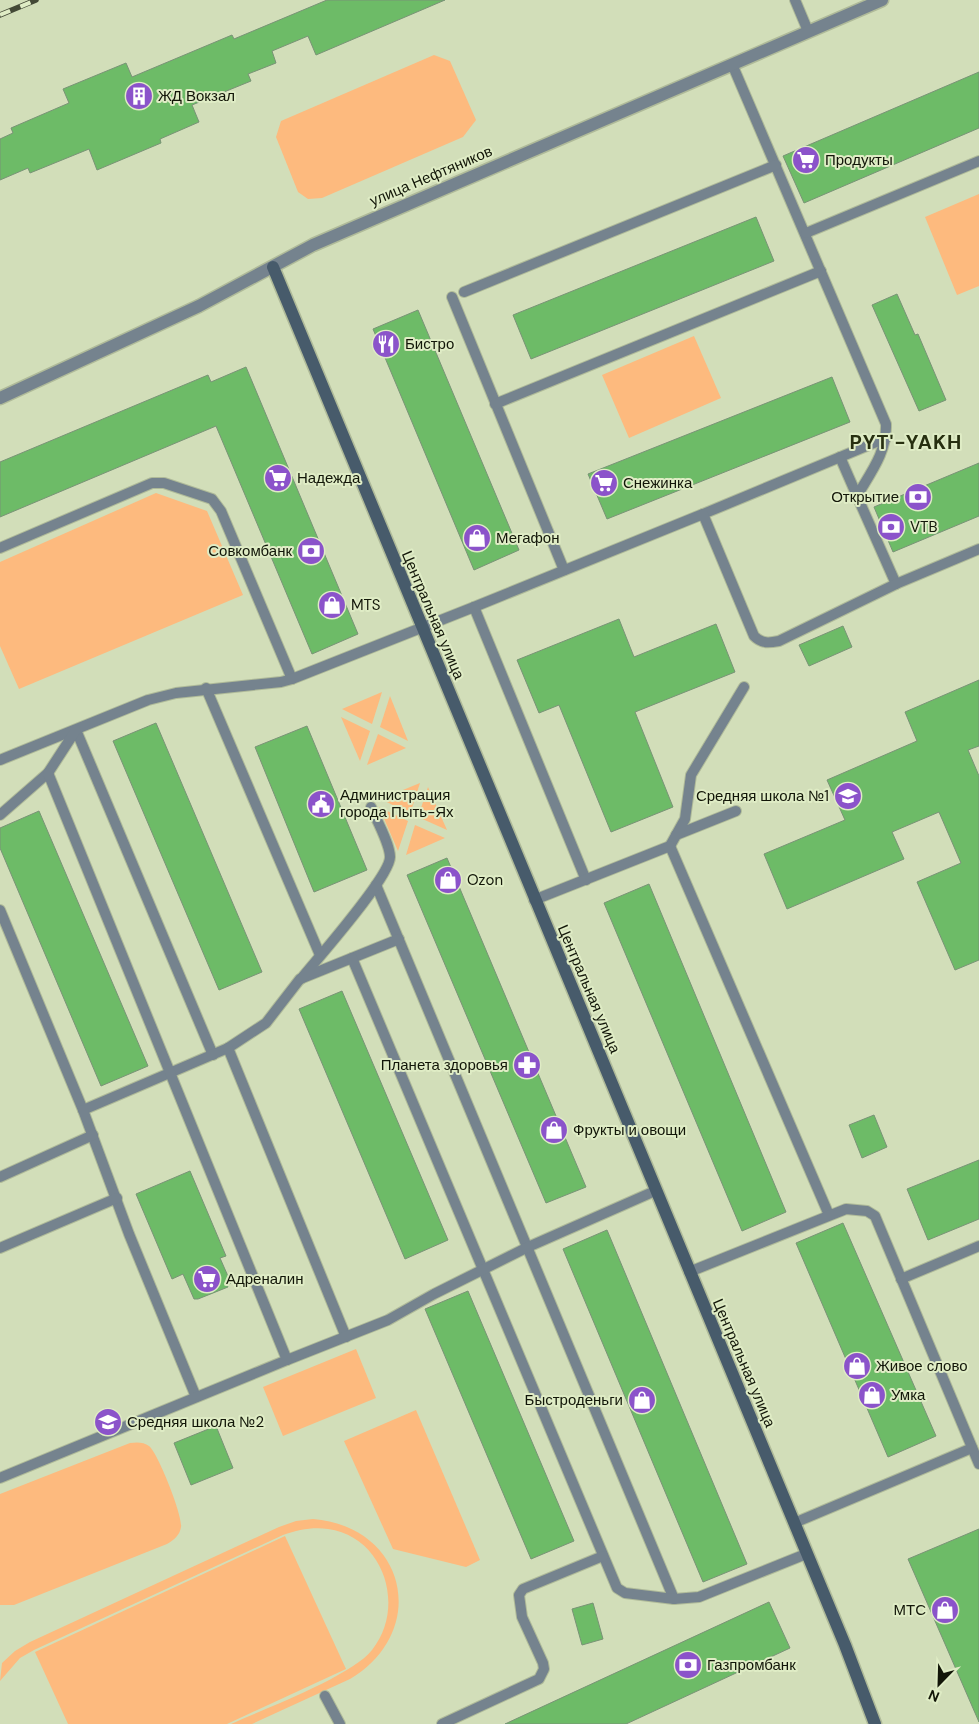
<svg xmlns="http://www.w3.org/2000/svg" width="979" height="1724" font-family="'DM Sans',sans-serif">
<rect width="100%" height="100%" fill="#d2deb9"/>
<!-- green -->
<g fill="#fdba7e">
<polygon points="434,55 450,61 476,120 463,137 322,198 308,199 298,192 276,137 281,121"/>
<polygon points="979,194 979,286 957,295 925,217"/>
<polygon points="694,336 721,398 629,438 602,375"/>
<polygon points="156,493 207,511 243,595 19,689 0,646 0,562"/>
<polygon points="382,692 372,724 342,709"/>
<polygon points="390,696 408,741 380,727"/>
<polygon points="341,717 370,731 360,761"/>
<polygon points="378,734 406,748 367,765"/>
<polygon points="420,783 410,814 381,799"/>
<polygon points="428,787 447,830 418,817"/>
<polygon points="379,807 408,821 398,851"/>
<polygon points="415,825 445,838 406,855"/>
<polygon points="356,1349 376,1398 283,1436 263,1387"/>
<polygon points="416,1410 480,1560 466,1567 393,1549 344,1441"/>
<path d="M 130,1443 C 137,1442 144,1442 149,1446 C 158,1453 183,1516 181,1527 C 180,1535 174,1540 167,1544 L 14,1605 L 0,1605 L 0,1494 Z"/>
<path d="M 313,1519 C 407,1527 430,1631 350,1679 L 252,1724 L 231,1724 C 264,1709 352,1676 372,1650 C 406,1608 385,1537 328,1529 C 312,1527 298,1530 283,1535 L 34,1650 L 20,1658 L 0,1681 L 2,1663 L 15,1651 L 30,1642 L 279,1527 L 296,1521 Z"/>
<polygon points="285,1536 346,1669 227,1724 68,1724 35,1652"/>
</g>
<!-- building -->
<g fill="#6dbb67" stroke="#799376">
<polygon points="327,0 445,0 316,55 308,36 272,51 276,63 248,74 251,81 192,105 199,122 160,139 161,143 97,170 89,149 30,173 28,168 0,180 0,139 13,133 11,128 69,103 63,89 126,63 132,77 232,35 234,39"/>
<polygon points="979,72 979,128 804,203 783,156"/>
<polygon points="756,217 774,261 531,359 513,315"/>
<polygon points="897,294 915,335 918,334 946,400 919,411 872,305"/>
<polygon points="418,310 519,550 474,570 373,329"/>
<polygon points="246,367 358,634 312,654 216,426 0,517 0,462 208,375 211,382"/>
<polygon points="832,377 850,422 607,519 588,474"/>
<polygon points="979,463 979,516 893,552 874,507"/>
<polygon points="619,619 634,657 716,624 735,672 635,712 673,807 611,832 559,705 539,713 517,660"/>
<polygon points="843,626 852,647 809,666 799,645"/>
<polygon points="979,680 979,746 968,750 979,776 979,960 955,970 917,882 961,863 939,812 892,832 904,859 787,909 764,854 845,820 827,780 917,741 905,712"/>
<polygon points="156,723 262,972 219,990 113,741"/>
<polygon points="307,726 367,870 314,892 255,747"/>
<polygon points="39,811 148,1066 101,1086 0,848 0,828"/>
<polygon points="447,858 586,1187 546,1203 407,875"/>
<polygon points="649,884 786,1212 742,1231 604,903"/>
<polygon points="342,991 448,1240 405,1259 299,1009"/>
<polygon points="874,1115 887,1147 862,1158 849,1125"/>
<polygon points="979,1160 979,1219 928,1240 907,1189"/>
<polygon points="190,1171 226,1256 220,1258 231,1283 227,1285 228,1287 198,1299 194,1299 183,1274 172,1279 136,1194"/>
<polygon points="843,1223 936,1436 888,1457 796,1243"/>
<polygon points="607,1230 747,1564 703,1582 563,1249"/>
<polygon points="468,1291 574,1541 531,1559 425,1309"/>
<polygon points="216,1426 233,1468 191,1485 174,1443"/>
<polygon points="979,1529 979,1722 908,1559"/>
<polygon points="769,1602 790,1648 626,1724 505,1724"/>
<polygon points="593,1603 603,1639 582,1645 572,1609"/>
</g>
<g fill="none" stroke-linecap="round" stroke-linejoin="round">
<!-- service casing -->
<g stroke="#afba99" stroke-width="12">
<g id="service">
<polyline points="795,0 808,31"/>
<path d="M 732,64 L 886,424 C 887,452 871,472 857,496 L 896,584"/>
<polyline points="806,233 979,161"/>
<polyline points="464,292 776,165"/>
<polyline points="452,297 564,570"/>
<polyline points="495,404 821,271"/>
<polyline points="840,457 857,496"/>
<polyline points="703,514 886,438"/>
<polyline points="0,548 152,483 164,483 212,499 221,511 292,679"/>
<path d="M 474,607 L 703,514 L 754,636 C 762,644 769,643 779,641 L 896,584 L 979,549"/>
<polyline points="206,688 320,955"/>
<polyline points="76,730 213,1055"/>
<polyline points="0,760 148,700 176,693 281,682 292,679 474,607 586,880"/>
<polyline points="0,815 48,773 76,730"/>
<polyline points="676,835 736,811"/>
<polyline points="670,846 685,819 691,775 744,687"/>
<polyline points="376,885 674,1599"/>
<polyline points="534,900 670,846 829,1215"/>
<polyline points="0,910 83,1110 228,1048 266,1023 300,979 399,939"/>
<polyline points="352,958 617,1588 625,1593 674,1599 699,1597 806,1554"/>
<path d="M 301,979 C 317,959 390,877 390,857 C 390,844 376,819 371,807"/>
<polyline points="228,1048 346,1337"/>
<polyline points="83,1110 129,1234 196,1397"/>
<polyline points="0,1177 93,1135"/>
<polyline points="0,1248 117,1198"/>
<polyline points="689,1272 846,1209 867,1211 875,1216 979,1464"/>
<polyline points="901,1279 979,1246"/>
<polyline points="287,1360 388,1320 434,1294 528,1247 655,1191"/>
<polyline points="0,1478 287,1360 48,773"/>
<polyline points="794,1523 972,1448"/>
<polyline points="325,1696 340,1724"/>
<polyline points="442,1724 539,1679 544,1669 543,1663 522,1617 519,1595 523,1589 603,1556"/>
</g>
</g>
<!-- tertiary casing -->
<g stroke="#afba99" stroke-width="15">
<polyline id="tertiary" points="0,398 199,306 313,245 882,0"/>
</g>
<!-- secondary casing -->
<g stroke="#afba99" stroke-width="15">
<polyline id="secondary" points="273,267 845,1645 875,1724"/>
</g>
<!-- service -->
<use href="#service" stroke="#75838e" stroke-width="10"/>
<!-- tertiary -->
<use href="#tertiary" stroke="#75838e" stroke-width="12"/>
<!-- secondary -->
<use href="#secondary" stroke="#475b6b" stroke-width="12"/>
<!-- rail casing -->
<g stroke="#434936" stroke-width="5.5">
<polyline id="rail" points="0,15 36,0"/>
</g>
<!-- rail -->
<use href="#rail" stroke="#dfecc5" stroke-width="4" stroke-dasharray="11" stroke-linecap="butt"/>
</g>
<!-- icons -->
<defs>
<g id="building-disc" transform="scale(1.4375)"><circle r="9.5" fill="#8b53ca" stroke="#dfecc5"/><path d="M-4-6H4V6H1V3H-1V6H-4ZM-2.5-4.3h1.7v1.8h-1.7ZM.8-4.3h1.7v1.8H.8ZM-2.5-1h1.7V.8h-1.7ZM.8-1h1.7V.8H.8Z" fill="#fff"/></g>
<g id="supermarket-disc" transform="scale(1.4375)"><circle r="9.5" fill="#8b53ca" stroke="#dfecc5"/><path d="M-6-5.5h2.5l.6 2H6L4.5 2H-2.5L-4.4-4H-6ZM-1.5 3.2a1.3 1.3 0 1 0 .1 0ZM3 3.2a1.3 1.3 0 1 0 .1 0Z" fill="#fff"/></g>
<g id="restaurant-disc" transform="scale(1.4375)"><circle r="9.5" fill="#8b53ca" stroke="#dfecc5"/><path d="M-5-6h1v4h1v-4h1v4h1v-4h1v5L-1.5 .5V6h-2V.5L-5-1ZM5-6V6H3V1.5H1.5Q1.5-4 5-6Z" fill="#fff"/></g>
<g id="bank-disc" transform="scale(1.4375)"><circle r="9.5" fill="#8b53ca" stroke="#dfecc5"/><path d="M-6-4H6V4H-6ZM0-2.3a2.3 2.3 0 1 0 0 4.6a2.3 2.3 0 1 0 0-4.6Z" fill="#fff"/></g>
<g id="shop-disc" transform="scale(1.4375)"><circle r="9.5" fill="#8b53ca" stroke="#dfecc5"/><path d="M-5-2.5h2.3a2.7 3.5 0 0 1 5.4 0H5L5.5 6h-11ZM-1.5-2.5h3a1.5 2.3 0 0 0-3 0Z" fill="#fff"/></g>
<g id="school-disc" transform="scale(1.4375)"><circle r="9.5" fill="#8b53ca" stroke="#dfecc5"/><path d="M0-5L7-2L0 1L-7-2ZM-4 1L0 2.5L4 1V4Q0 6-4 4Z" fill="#fff"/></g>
<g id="civic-disc" transform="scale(1.4375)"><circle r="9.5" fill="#8b53ca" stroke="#dfecc5"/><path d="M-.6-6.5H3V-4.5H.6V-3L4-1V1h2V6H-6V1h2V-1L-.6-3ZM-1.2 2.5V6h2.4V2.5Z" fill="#fff"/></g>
<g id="pharmacy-disc" transform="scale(1.4375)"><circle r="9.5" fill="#8b53ca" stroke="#dfecc5"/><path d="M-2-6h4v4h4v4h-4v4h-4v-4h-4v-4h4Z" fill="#fff"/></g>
</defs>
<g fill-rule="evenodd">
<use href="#building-disc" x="139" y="96"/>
<use href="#supermarket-disc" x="806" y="160"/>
<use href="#restaurant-disc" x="386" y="344"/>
<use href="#supermarket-disc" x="278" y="478"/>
<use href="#supermarket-disc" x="604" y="483"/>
<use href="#bank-disc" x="918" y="497"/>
<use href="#bank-disc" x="891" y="527"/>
<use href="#shop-disc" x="477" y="538"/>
<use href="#bank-disc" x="311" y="551"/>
<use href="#shop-disc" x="332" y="605"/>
<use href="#school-disc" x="848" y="796"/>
<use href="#civic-disc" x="321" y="804"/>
<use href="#shop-disc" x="448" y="880"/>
<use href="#pharmacy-disc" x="527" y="1065"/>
<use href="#shop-disc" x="554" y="1130"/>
<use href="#supermarket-disc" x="207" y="1279"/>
<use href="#shop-disc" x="857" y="1366"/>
<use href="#shop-disc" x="872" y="1395"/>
<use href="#shop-disc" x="642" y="1400"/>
<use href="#school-disc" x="108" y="1422"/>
<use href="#shop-disc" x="945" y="1610"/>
<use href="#bank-disc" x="688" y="1665"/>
</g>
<g text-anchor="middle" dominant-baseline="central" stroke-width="4" stroke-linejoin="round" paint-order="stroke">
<!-- poi labels -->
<g font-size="15" fill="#121608" stroke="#dfecc5" text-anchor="start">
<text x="158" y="96">ЖД Вокзал</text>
<text x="825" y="160">Продукты</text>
<text x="405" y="344">Бистро</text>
<text x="297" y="478">Надежда</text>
<text x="623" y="483">Снежинка</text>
<text x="899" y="497" text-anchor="end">Открытие</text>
<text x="910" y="527">VTB</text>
<text x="496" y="538">Мегафон</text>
<text x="292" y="551" text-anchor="end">Совкомбанк</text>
<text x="351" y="605">MTS</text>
<text x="340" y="795">Администрация<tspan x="340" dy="17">города Пыть-Ях</tspan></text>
<text x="829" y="796" text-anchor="end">Средняя школа №1</text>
<text x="467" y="880">Ozon</text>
<text x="508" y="1065" text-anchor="end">Планета здоровья</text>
<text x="573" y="1130">Фрукты и овощи</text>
<text x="226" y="1279">Адреналин</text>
<text x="876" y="1366">Живое слово</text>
<text x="891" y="1395">Умка</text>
<text x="623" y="1400" text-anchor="end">Быстроденьги</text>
<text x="127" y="1422">Средняя школа №2</text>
<text x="926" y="1610" text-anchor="end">МТС</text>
<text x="707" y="1665">Газпромбанк</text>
</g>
<!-- street labels -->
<g font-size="15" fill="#121608" stroke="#dfecc5">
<text transform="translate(431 176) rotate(-23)">улица Нефтяников</text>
<text transform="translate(433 615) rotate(67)">Центральная улица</text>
<text transform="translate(589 989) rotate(67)">Центральная улица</text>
<text transform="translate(744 1363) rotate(67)">Центральная улица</text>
</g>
<!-- district labels -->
<g font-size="20" font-weight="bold" letter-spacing="1" fill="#272f10" stroke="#dfecc5">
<text x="906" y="442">PYT'-YAKH</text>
</g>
</g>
<!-- north arrow -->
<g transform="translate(939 1684) rotate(203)" stroke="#dfecc5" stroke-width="4" paint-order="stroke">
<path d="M0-4L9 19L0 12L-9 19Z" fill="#121608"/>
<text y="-8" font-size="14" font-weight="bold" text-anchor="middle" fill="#121608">N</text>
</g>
</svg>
